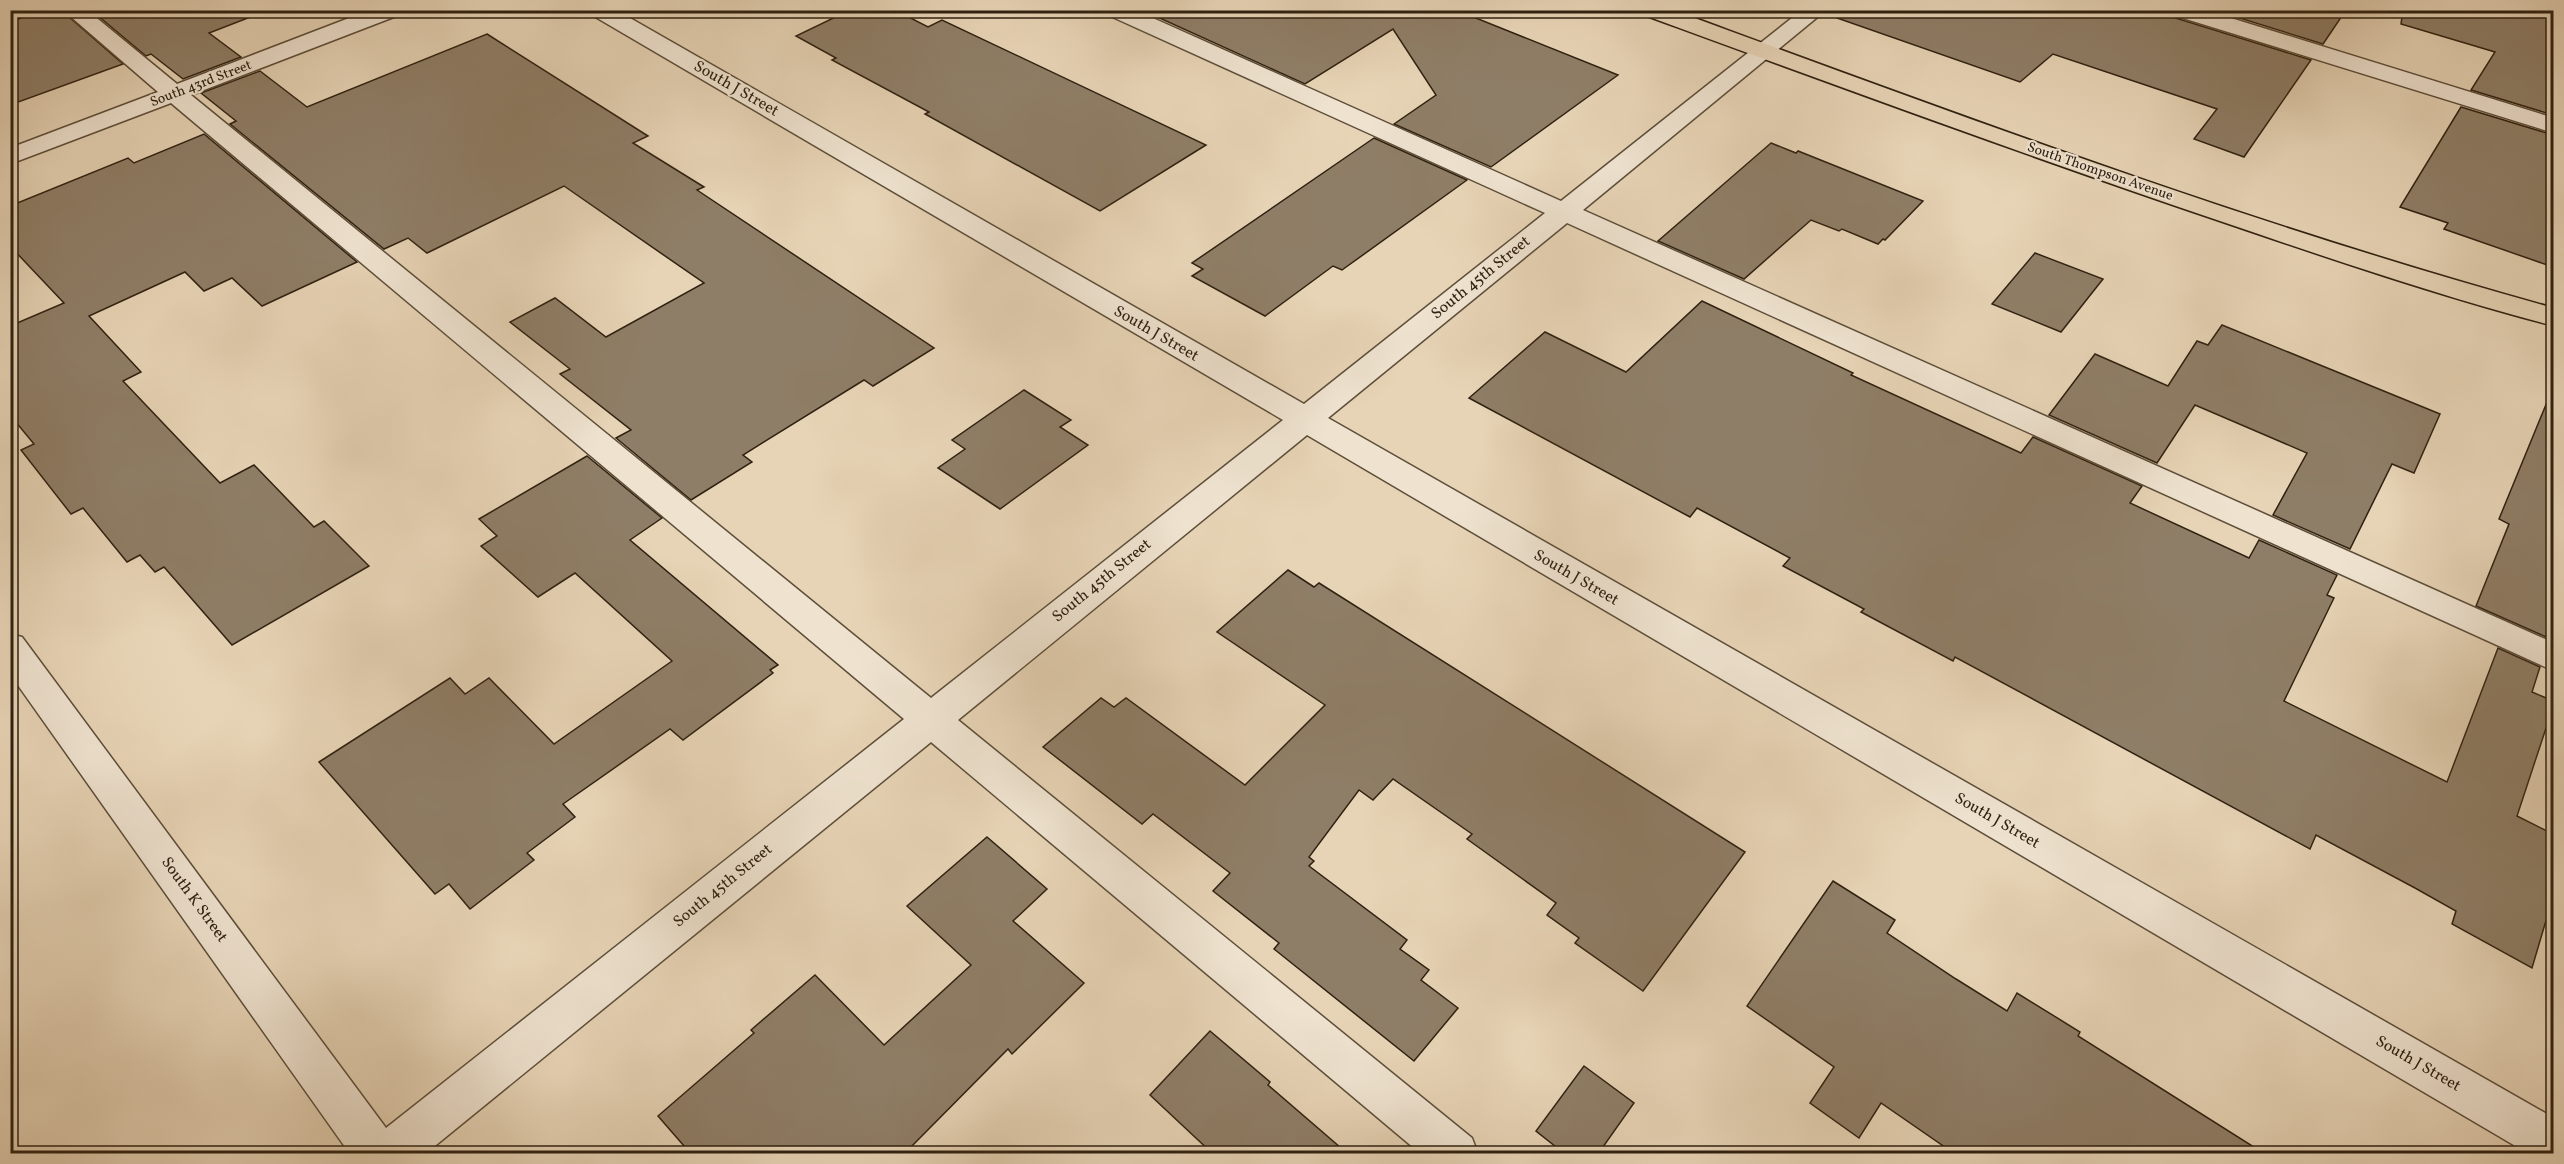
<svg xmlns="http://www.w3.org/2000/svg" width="2564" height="1164" font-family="Vollkorn,serif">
<rect width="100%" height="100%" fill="#e7d4b6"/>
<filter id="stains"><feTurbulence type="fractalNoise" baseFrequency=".00333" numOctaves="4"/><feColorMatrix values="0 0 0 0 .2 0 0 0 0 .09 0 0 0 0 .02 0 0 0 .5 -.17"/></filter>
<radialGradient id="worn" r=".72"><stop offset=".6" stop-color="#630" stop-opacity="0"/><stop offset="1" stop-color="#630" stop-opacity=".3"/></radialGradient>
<!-- building -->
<g fill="#8f7e67" stroke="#2f2111" stroke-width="1.5">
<polygon points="44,10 61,10 123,64 10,105 10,22"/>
<polygon points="91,10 252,10 253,16 209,33 241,57 183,79 151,54 146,56"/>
<polygon points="850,10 895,10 928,27 942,20 1206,145 1100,211 925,114 929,112 832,60 836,58 796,36"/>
<polygon points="1142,10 1456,10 1618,75 1491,167 1394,124 1436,95 1393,29 1305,84"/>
<polygon points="1838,10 2169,10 2172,17 2311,60 2244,157 2194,139 2217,109 2053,54 2020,82 1837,18"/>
<polygon points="2214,10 2346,10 2323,44"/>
<polygon points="2403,10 2553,10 2553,115 2471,90 2495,52 2401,24"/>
<polygon points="487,34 648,136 633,143 704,187 697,190 934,348 873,386 864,380 743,455 752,462 691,500 616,438 631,430 560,374 570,369 510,322 555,298 606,337 704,283 564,186 427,253 408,238 384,249 230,124 236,121 201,93 260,71 307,107"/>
<polygon points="2461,107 2553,135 2553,267 2444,229 2448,223 2400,207"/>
<polygon points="204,134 357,262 262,306 232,278 204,291 185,272 89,316 141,372 123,381 220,483 254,465 314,527 324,521 369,566 232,645 164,567 155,572 140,555 127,562 83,508 71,514 21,450 34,444 10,415 10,326 64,303 10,246 10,206 128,158 134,163"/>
<polygon points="1374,138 1467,180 1342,270 1333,266 1265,316 1192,276 1203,269 1192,263"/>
<polygon points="1771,143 1796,153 1798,151 1923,201 1885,240 1883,239 1878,244 1842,229 1839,231 1811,220 1744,279 1658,241"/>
<polygon points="2035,253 2103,279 2061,332 1992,304"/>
<polygon points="1702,301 1853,373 1851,375 2021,453 2033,437 2142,486 2130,503 2249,558 2259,540 2337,575 2327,595 2334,598 2284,701 2447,782 2498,648 2540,667 2532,692 2553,701 2553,707 2517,816 2553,834 2553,897 2532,968 2452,924 2456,911 2415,888 2316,835 2310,849 1955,657 1953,661 1861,612 1864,609 1783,566 1790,558 1697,508 1690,517 1469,398 1545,332 1626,372"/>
<polygon points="2222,325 2440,414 2414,473 2392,464 2350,549 2273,515 2307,453 2195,405 2157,463 2049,415 2095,354 2168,386 2197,341 2208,345"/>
<polygon points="1024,390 1071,420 1060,427 1088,445 1000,509 938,468 965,449 952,440"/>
<polygon points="2552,390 2553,390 2553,640 2476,606 2509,524 2499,519"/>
<polygon points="587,456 662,518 630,540 778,665 770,670 773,673 683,740 670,729 563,804 575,817 527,853 534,860 470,909 449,884 435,894 319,762 450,678 465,694 489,678 554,744 672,661 575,573 538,597 481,546 497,536 479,519"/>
<polygon points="1288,570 1314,587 1319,583 1745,852 1643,991 1575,943 1579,938 1547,915 1556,903 1467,839 1472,834 1393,779 1373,800 1359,790 1309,857 1314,861 1309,866 1407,940 1400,949 1429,970 1421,980 1458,1008 1414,1061 1274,949 1279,943 1213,891 1230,873 1153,814 1142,824 1043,747 1101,698 1114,707 1126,698 1245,785 1325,705 1217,632"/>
<polygon points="987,837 1047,889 1013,921 1084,983 1012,1054 1008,1049 904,1154 691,1154 658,1116 754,1033 751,1030 815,975 884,1045 971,965 907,906"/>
<polygon points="1833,881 1895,920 1887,933 1956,979 2007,1011 2017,993 2080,1032 2078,1036 2265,1154 1955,1154 1881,1103 1859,1138 1810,1103 1834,1067 1747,1006"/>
<polygon points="1210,1031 1270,1082 1268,1085 1348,1154 1213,1154 1150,1095"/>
<polygon points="1584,1066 1634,1103 1598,1154 1565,1154 1536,1131"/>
</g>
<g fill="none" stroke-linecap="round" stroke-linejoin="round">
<!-- minor casing -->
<g stroke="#5d4e3a" stroke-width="3">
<g id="minor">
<polygon points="63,10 87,10 177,84 370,10 401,10 399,15 191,95 931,698 1283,420 592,15 590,10 616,10 1304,404 1545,213 1108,15 1106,10 1135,10 1561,201 1802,10 1826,10 1583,210 2554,643 2554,671 1567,223 1328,418 2554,1118 2554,1154 2529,1154 1307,435 958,720 1472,1138 1478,1154 1421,1154 931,742 425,1154 350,1154 10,674 10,634 22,637 386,1128 904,719 171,103 10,164 10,148 158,92"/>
<polygon points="2171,10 2205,10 2554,118 2554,133 2173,15"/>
</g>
</g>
<!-- major casing -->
<g stroke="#2f2111" stroke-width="3">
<path id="major" d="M 1642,10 L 1673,10 C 1964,117 2255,226 2554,308 L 2554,326 C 2440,296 2328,258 2217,220 C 2025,155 1835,85 1644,15 Z"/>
</g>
<!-- minor -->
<use href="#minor" fill="#efe3d0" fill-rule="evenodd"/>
<!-- major -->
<use href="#major" fill="#e7d4b6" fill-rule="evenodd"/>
</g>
<g text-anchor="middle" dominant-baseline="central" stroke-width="4.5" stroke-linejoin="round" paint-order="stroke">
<!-- far-street labels -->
<g font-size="14" fill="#2f2111" stroke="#efe3d0">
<text transform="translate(201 84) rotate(-21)">South 43rd Street</text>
<text transform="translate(2100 172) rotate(19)">South Thompson Avenue</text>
</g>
<!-- street labels -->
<g font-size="16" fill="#2f2111" stroke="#efe3d0">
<text transform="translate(736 89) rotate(30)">South J Street</text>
<text transform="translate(1481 278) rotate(-39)">South 45th Street</text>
<text transform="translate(1156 334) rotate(30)">South J Street</text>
<text transform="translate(1576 578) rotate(30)">South J Street</text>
<text transform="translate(1102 581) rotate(-39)">South 45th Street</text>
<text transform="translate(1997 821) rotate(30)">South J Street</text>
<text transform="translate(723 886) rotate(-39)">South 45th Street</text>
<text transform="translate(194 900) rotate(54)">South K Street</text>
<text transform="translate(2418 1064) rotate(30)">South J Street</text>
</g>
</g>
<!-- margin -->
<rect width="2564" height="1164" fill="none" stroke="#e7d4b6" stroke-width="36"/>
<rect x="12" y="12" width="2540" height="1140" fill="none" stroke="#2f2111" stroke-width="3"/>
<rect x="18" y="18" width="2528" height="1128" fill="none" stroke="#2f2111" stroke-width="1.5"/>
<rect width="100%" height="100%" filter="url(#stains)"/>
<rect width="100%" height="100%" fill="url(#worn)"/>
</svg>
